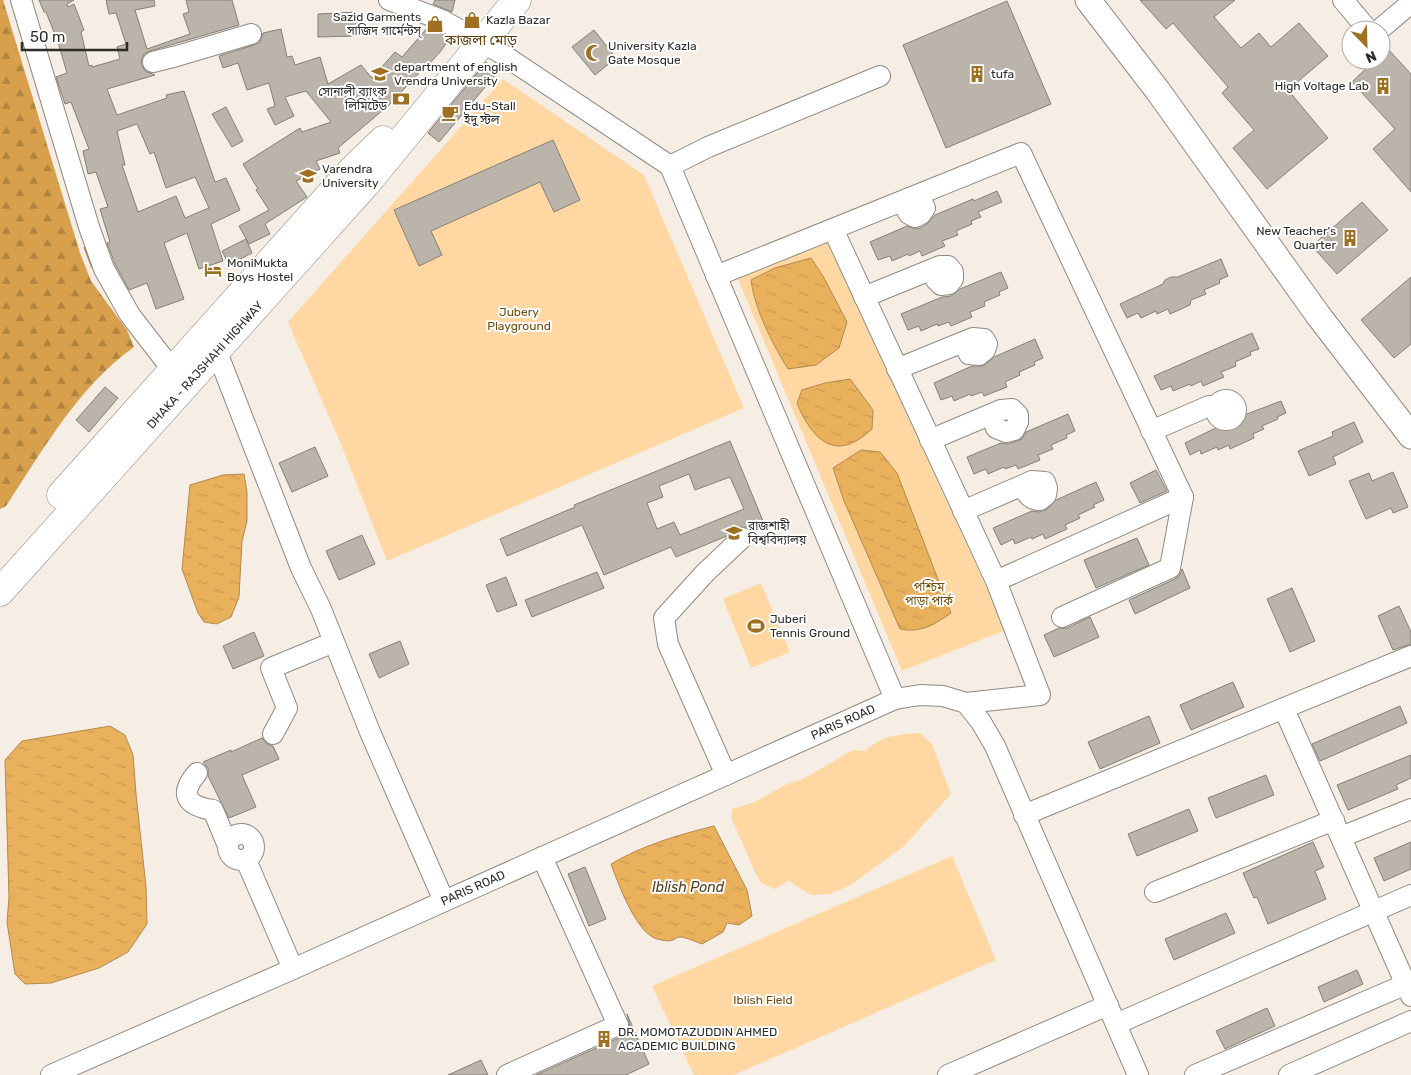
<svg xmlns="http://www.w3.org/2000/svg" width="1411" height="1075" font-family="Rubik,'Noto Sans Bengali',sans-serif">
<defs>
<pattern id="forest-firs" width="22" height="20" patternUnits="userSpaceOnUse" patternTransform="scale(1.25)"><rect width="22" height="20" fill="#d8a04c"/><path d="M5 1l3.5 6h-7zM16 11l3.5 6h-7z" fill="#b0833f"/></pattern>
<pattern id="water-ripples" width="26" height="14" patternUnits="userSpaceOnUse" patternTransform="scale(1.25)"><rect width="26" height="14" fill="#eab15d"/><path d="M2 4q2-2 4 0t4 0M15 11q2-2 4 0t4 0" fill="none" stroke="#c99851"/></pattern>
</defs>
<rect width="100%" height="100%" fill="#f6eee5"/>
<!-- green -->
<g fill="#fed7a2">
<polygon points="503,79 644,175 744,408 387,561 343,449 288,322"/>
<polygon points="824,235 1006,630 902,671 735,272"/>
<polygon points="761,583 790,652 751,668 723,599"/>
<path d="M 920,733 L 932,744 L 951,794 L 903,847 L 849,886 L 830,894 L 811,895 L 789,881 L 774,889 L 761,883 L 754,870 L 731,817 L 732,809 L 755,802 L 785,785 L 803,779 L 853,750 L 865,751 C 883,735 898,734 920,733 Z"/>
<polygon points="952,856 996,960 734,1075 694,1075 652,986"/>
</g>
<!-- forest -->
<path fill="url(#forest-firs)" d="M 0,0 L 3,0 L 80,253 L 91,281 L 127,330 L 134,347 C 78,387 43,450 6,506 L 0,509 Z"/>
<!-- water -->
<g fill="url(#water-ripples)" stroke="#b2894d">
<path d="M 811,258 L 823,276 L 847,322 L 839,348 L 816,365 L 788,369 C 772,343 755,310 751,280 L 775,268 Z"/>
<path d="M 850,379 L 873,410 L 872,429 C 867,433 862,438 856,441 C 826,458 807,428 797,403 L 802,390 L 825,383 Z"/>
<path d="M 861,450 L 880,452 L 897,473 L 951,613 C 934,625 921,633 900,629 L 844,501 L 833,468 Z"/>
<polygon points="244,474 247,492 247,521 242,541 239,597 231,617 217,624 204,622 198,613 182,569 190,485 223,475"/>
<polygon points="110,726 125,735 133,755 136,794 146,887 147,924 128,952 99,968 51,983 25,984 15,974 7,922 9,897 5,760 22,741"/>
<path d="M 714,826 L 747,890 L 752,916 L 739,925 L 727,923 L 723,932 L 702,944 C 696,942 686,937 680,937 C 677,937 675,939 673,940 C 668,942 662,940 657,939 C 636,933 618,883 611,864 C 643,845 678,835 714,826 Z"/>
</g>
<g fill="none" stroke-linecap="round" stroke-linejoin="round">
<!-- stream -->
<polyline stroke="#b2894d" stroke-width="4.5" points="86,248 93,266"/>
</g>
<!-- building -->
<g fill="#bbb4aa" stroke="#857f76" fill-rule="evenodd">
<path d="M 39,0 L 74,0 L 67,4 L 68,7 L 74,4 L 84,30 L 81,32 L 89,66 L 92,65 L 92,67 L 120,59 L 117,47 L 126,44 L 116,13 L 109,14 L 106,0 L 154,0 L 155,6 L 135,10 L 147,49 L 190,34 L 183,14 L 189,12 L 186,0 L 232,0 L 239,25 L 150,51 L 144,54 L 142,58 L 141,64 L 145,71 L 155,75 L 107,89 L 117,115 L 167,98 L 166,95 L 184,91 L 215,182 L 226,178 L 240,210 L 211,224 L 223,261 L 199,269 L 187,233 L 164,243 L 184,299 L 156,309 L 147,283 L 129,290 L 115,264 L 107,243 L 110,242 L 100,209 L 108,207 L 96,172 L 88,174 L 83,151 L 89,149 L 71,102 L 65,104 L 56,77 L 67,73 L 58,42 L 46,12 L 44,12 ZM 137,124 L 150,154 L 154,152 L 166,188 L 195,177 L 209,208 L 185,218 L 176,196 L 138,212 L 122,165 L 125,165 L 117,131 Z"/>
<polygon points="435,0 455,0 452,12 433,4"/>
<polygon points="1140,0 1235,0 1214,17 1241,48 1259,33 1271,47 1299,23 1328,56 1288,90 1328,138 1267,189 1233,148 1254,130 1222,93 1228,87 1173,23 1166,29"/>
<polygon points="1007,1 1051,104 946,148 903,45"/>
<polygon points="356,12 356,36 318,37 318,14"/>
<polygon points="428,27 450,38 440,52 421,73 420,72 389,105 338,148 340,153 316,161 320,169 296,181 307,197 265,224 270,234 249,244 239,226 269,210 256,190 258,189 243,164 300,128 302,132 331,122 306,91 285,97 294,116 275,125 267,109 275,106 269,83 247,90 238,63 223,68 219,56 254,45 260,42 263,33 281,29 287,57 292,56 295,65 320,57 328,84 361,65 372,78 395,52 402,57"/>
<polygon points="594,30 616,58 595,75 572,47"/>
<polygon points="1388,49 1411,74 1411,192 1373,149 1395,129 1352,82 1375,60 1381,60 1381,55"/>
<polygon points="486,62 497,73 439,142 428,133"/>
<polygon points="226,107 243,141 232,147 212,114"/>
<polygon points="553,140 580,200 554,212 540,182 431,231 442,255 419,266 394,210"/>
<polygon points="997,191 1002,202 978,212 981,217 971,221 972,224 956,231 958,235 942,241 945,246 922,256 920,251 909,256 908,254 892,261 890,256 878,260 870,242 907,226 915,229 920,228 927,224 935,215 973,199 974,201"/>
<polygon points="1362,202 1388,230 1337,274 1312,246"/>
<polygon points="246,239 252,253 229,265 222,251"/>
<polygon points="1221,259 1228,276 1219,280 1220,283 1204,290 1206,294 1191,300 1190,305 1170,314 1168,309 1157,314 1156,311 1141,318 1138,313 1127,318 1120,304 1163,284 1165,280 1171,277 1178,277"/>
<polygon points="1001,272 1008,288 999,292 1000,295 984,302 985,306 970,312 972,317 951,326 949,322 938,326 937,324 921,331 919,326 908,330 901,314 942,297 951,296 960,289"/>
<polygon points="1411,277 1411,344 1394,358 1361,320"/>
<polygon points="1252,333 1259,349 1250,352 1251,355 1235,362 1236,366 1221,372 1224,377 1203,386 1201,381 1191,386 1190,384 1173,391 1171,386 1161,390 1154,376"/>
<polygon points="1035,339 1043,358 1034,362 1035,365 1019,372 1020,375 1005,382 1007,387 984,396 982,392 971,396 970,394 954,401 952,396 941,400 934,383 972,366 983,366 994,357"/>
<polygon points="105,387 118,398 89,432 76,420"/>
<polygon points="1281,401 1286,413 1277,417 1278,419 1262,426 1264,429 1253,434 1254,438 1230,449 1229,445 1218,450 1217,447 1201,454 1200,450 1190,455 1185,443 1226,423 1225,421 1238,415 1239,417"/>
<polygon points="1068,414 1075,431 1066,435 1067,438 1051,445 1053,449 1038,455 1040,460 1018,469 1016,465 1005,469 1004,467 988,474 986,469 974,474 967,457 1001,443 1008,444 1017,441 1022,439 1026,432"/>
<polygon points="1354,422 1363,442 1333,457 1336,464 1309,476 1298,451 1333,436 1332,432"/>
<path d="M 730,441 L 763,521 L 747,528 L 739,527 L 727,536 L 676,557 L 671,547 L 604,575 L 582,525 L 507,556 L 500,539 L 575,507 L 574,505 ZM 689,474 L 695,490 L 730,477 L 744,509 L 680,535 L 674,522 L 657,529 L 647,503 L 663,497 L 659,486 Z"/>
<polygon points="315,447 328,476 292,492 279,463"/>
<polygon points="1156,470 1167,491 1140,503 1130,483"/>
<polygon points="1393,472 1408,507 1393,513 1391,508 1366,519 1349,481 1369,473 1372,481"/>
<polygon points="1096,482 1104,500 1093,505 1095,507 1078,515 1080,518 1065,525 1067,529 1045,539 1043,534 1032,539 1031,537 1015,544 1013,539 1001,545 993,528 1032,511 1039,512 1047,509 1056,500"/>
<polygon points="362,535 375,564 339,580 326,551"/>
<polygon points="1137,538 1149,565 1096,588 1084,560"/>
<polygon points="1182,569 1190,588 1135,614 1129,600 1175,579 1180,575"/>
<polygon points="597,572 604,588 532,617 525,600"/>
<polygon points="506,577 517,605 497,612 486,585"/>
<polygon points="1292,588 1315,641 1290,652 1267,599"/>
<polygon points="1399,606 1411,632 1411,644 1393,650 1378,616"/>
<polygon points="1090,617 1099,637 1054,657 1044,635 1059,628 1067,628"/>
<polygon points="254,632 264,656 233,669 223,646"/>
<polygon points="400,641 409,664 379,678 369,654"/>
<polygon points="1233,682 1244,707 1191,730 1180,705"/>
<polygon points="1400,706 1407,723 1320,761 1312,744"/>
<polygon points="1149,716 1160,743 1100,769 1088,742"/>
<polygon points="262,738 267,744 273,746 279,759 242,775 256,807 229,818 208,776 208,768 203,762 231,750 231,752"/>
<polygon points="1411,755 1411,778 1396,785 1398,789 1348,810 1337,785"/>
<polygon points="1266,775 1274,795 1216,818 1208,798"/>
<polygon points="1189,809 1198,831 1137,856 1128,834"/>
<polygon points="1313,842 1324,867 1315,871 1326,899 1268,924 1257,897 1254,898 1243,873"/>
<polygon points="1411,842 1411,869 1384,881 1374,858"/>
<polygon points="585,867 606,919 589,926 568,874"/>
<polygon points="1226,913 1235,933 1174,960 1165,939"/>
<polygon points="1357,970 1363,984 1324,1002 1318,987"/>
<polygon points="1267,1008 1275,1026 1225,1049 1216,1031"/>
<polygon points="627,1014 649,1064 626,1075 536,1075 623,1036 628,1032 630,1027"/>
<polygon points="481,1060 488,1075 448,1075"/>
</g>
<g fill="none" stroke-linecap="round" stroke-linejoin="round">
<!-- minor casing -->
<g stroke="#908a81" stroke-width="22">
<g id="minor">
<polyline points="21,0 89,227 104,269 130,315 181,381"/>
<polyline points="389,0 442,20 499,52 670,166 895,699"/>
<polyline points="1343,0 1368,30"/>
<polyline points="1379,30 1411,3"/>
<polyline points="153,62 177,56 251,34"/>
<polyline points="670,166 708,147 880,76"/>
<polyline points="907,199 905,207 909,214 915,217 921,214 925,208 921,200 915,196"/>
<polyline points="716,276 1021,153 1183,497 996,581 833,229"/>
<polyline points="864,297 940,266 948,266 953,272 953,279 949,284 941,285 936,280 931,271"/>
<polyline points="217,352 301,568 321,609 370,732 444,901"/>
<polyline points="897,369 963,342 973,338 984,339 987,344 985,350 979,355 969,354 963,342"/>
<circle cx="1226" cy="410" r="10"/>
<polyline points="1151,431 1209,406 1217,406"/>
<polyline points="930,440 1001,410 1012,409 1018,415 1018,422 1014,430 1006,432 996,428 991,415"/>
<path d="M 963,511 L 1023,485 L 1032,481 L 1045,482 L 1047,488 L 1046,495 L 1040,500 C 1030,500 1027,495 1023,485"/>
<polyline points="1062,617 1170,568 1183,497"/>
<polyline points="966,703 1040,695 996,581"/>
<polyline points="1284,709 1411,996"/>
<polyline points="273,734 287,708 271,668 334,642"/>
<path d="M 197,773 C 178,795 187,806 213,810 L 228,846"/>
<polyline points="726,775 668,644 664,618 705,573 742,538"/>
<polyline points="1024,815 1411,656"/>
<circle cx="241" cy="847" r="13"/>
<polyline points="1341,837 1411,809"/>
<polyline points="246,860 293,969"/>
<polyline points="1155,892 1334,820"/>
<polyline points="1116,1024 1411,895"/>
<polyline points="51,1075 293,969 895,699 920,695 943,696 966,703 981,722 995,746 1138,1075"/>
<polyline points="507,1075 618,1025 542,857"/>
<polyline points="948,1075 1108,1005"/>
<polyline points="1195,1075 1411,982"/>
<polyline points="1289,1075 1411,1021"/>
</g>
</g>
<!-- major casing -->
<g stroke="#908a81" stroke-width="27">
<polyline id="major" points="1088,0 1158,91 1318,315 1411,436"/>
</g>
<!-- highway casing -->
<g stroke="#908a81" stroke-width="29">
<g id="highway">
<polyline points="61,495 352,170 383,140"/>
<polyline points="0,592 366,184 517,0"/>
</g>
</g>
<!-- minor -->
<use href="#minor" stroke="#fff" stroke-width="20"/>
<!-- major -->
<use href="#major" stroke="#fff" stroke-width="25"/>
<!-- highway -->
<use href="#highway" stroke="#fff" stroke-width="28"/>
</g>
<!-- icons -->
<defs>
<g id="shop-bare" transform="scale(1.35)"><path d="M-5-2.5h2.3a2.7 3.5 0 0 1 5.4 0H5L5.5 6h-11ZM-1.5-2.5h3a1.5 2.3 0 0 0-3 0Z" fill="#9f6f22" stroke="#fff" stroke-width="2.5" paint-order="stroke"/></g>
<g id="mosque-bare" transform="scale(1.35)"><path d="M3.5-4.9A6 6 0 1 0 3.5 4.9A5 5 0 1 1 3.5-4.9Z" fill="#9f6f22" stroke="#fff" stroke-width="2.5" paint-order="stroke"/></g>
<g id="university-bare" transform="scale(1.35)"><path d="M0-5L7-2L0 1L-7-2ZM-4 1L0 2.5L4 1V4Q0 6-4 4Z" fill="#9f6f22" stroke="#fff" stroke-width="2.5" paint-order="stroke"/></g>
<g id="building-bare" transform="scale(1.35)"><path d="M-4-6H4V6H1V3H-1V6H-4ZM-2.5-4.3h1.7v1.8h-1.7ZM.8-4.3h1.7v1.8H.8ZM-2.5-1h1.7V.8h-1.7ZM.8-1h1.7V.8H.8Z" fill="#9f6f22" stroke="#fff" stroke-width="2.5" paint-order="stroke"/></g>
<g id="bank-bare" transform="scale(1.35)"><path d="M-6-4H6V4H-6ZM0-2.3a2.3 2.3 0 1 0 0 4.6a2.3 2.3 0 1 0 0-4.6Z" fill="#9f6f22" stroke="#fff" stroke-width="2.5" paint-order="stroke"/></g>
<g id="cafe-bare" transform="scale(1.35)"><path d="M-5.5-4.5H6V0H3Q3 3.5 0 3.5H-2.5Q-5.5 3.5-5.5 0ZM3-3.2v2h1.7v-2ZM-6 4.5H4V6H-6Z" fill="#9f6f22" stroke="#fff" stroke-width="2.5" paint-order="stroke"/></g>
<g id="hotel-bare" transform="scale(1.35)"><path d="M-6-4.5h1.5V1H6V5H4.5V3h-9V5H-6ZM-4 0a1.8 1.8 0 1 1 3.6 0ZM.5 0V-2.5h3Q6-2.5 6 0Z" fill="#9f6f22" stroke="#fff" stroke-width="2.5" paint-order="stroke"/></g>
<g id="stadium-bare" transform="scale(1.35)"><path d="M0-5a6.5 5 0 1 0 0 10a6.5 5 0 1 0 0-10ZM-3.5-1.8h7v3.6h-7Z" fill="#9f6f22" stroke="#fff" stroke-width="2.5" paint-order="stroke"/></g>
</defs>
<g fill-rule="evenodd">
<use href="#shop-bare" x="472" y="20"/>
<use href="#shop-bare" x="435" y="24"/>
<use href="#mosque-bare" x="594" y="53"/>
<use href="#university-bare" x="380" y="74"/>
<use href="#building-bare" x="977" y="74"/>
<use href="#building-bare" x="1383" y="86"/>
<use href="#bank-bare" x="401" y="99"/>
<use href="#cafe-bare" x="450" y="113"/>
<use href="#university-bare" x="308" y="176"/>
<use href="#building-bare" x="1350" y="238"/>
<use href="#hotel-bare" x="213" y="270"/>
<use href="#university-bare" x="734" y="533"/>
<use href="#stadium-bare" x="756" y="626"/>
<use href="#building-bare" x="604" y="1039"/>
</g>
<g text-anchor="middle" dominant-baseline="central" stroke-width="4" stroke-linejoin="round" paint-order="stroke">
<!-- poi labels -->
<g font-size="12" fill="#2f2c28" stroke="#fff" text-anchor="start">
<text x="421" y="17" text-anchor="end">Sazid Garments<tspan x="421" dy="14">সাজিদ গার্মেন্টস্</tspan></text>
<text x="486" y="20">Kazla Bazar</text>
<text x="608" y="46">University Kazla<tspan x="608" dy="14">Gate Mosque</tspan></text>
<text x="394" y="67">department of english<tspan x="394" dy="14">Vrendra University</tspan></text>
<text x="991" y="74">tufa</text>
<text x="1369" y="86" text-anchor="end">High Voltage Lab</text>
<text x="387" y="92" text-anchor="end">সোনালী ব্যাংক<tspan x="387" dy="14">লিমিটেড</tspan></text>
<text x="464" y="106">Edu-Stall<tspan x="464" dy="14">ইদু স্টল</tspan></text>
<text x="322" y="169">Varendra<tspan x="322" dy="14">University</tspan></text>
<text x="1336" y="231" text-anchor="end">New Teacher's<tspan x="1336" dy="14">Quarter</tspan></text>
<text x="227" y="263">MoniMukta<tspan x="227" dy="14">Boys Hostel</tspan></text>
<text x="748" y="526">রাজশাহী<tspan x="748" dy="14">বিশ্ববিদ্যালয়</tspan></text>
<text x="770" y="619">Juberi<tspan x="770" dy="14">Tennis Ground</tspan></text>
<text x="618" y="1032">DR. MOMOTAZUDDIN AHMED<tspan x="618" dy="14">ACADEMIC BUILDING</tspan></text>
</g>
<!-- park labels -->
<g font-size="12" fill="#724d0b" stroke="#fff">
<text x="519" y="312">Jubery<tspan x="519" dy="14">Playground</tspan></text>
<text x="929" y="587">পশ্চিম<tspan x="929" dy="14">পাড়া পার্ক</tspan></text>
<text x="763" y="1000">Iblish Field</text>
</g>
<!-- street labels -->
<g font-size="12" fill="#2f2c28" stroke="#fff">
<text transform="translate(205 365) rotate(-48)">DHAKA - RAJSHAHI HIGHWAY</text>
<text transform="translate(843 722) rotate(-24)">PARIS ROAD</text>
<text transform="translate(473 888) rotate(-24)">PARIS ROAD</text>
</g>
<!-- neighbourhood labels -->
<g font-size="14" fill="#5c3d02" stroke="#fff">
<text x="481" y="40">কাজলা মোড়</text>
</g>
<!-- water labels -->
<g font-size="14" font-style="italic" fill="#543c19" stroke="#fff">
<text x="688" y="887">Iblish Pond</text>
</g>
</g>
<!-- north arrow -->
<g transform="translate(1366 45) rotate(157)"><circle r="24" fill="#ffffff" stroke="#acaba9"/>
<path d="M0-4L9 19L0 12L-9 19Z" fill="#9f6f22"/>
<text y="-8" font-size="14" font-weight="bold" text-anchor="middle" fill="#2f2c28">N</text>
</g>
<!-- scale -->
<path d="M22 42v8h105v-8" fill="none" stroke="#2f2c28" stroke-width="2.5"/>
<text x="30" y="42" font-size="15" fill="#2f2c28" stroke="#ffffff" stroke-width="4" paint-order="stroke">50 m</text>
</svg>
